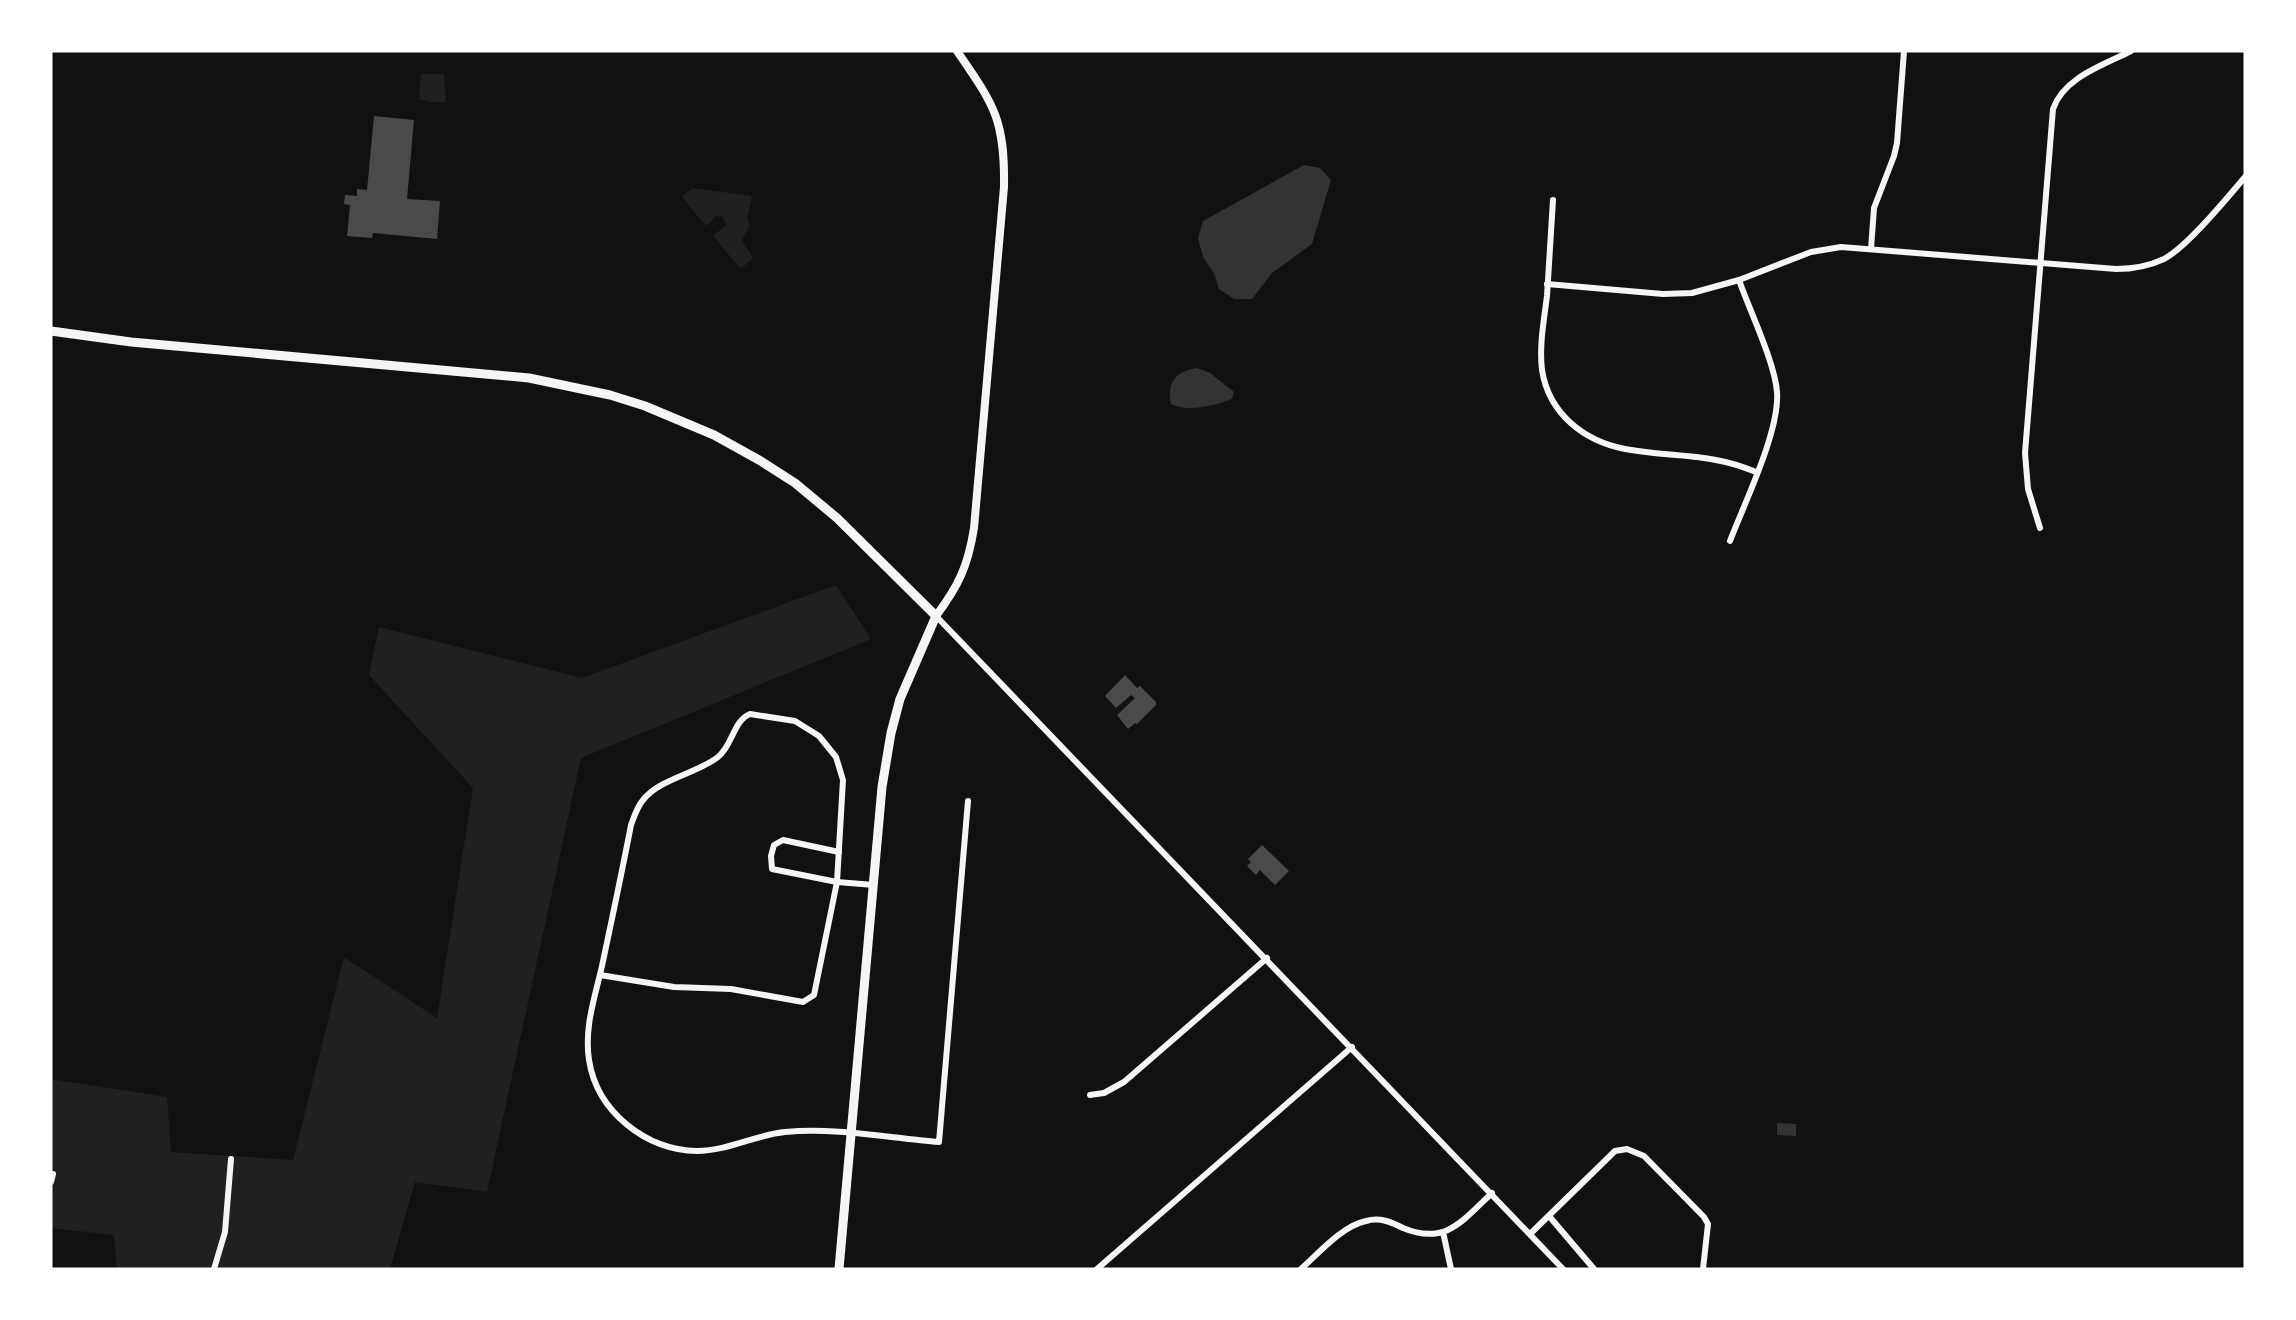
<svg xmlns="http://www.w3.org/2000/svg" width="2296" height="1320" font-family="'Libre Baskerville',serif">
<rect width="100%" height="100%" fill="#111"/>
<!-- green -->
<g fill="#202020">
<polygon points="421,74 444,74 446,102 430,102 419,99"/>
<polygon points="692,188 752,196 747,218 750,225 742,240 753,258 741,269 713,236 726,225 723,217 716,216 706,226 682,197"/>
<polygon points="836,585 871,639 581,758 487,1192 415,1182 390,1269 117,1269 114,1235 51,1228 51,1079 167,1097 171,1152 293,1160 344,957 437,1018 473,788 369,675 379,627 582,678"/>
</g>
<!-- water -->
<g fill="#333">
<polygon points="1304,165 1320,168 1331,180 1312,244 1272,273 1252,299 1234,299 1219,289 1214,273 1203,257 1198,238 1203,221"/>
<path d="M 1197,368 L 1210,373 L 1234,392 L 1232,399 C 1216,405 1187,413 1171,404 C 1166,383 1176,371 1197,368 Z"/>
<polygon points="1777,1123 1796,1124 1796,1136 1777,1135"/>
</g>
<!-- building -->
<g fill="#4a4a4a">
<polygon points="374,116 414,120 407,199 440,201 437,239 373,233 372,238 347,236 350,205 344,204 345,195 357,196 357,189 367,190"/>
<polygon points="1125,675 1137,688 1140,686 1156,702 1156,705 1137,724 1135,723 1128,729 1117,715 1135,698 1131,695 1116,708 1105,696"/>
<polygon points="1262,845 1289,871 1275,885 1260,870 1256,875 1247,866 1251,862 1248,859"/>
</g>
<g fill="none" stroke-linecap="round" stroke-linejoin="round">
<!-- minor -->
<g stroke="#f5f5f5" stroke-width="6">
<path d="M 1553,200 C 1551,232 1549,264 1547,296 C 1544,320 1539,346 1542,370 C 1549,414 1584,441 1625,449 C 1673,458 1709,452 1756,472"/>
<polyline points="1871,249 1874,208 1894,156 1897,143 1904,51"/>
<path d="M 1547,284 L 1663,294 L 1692,293 L 1739,280 L 1811,252 L 1841,247 L 2116,269 C 2132,269 2149,266 2164,259 C 2187,247 2227,198 2245,177"/>
<path d="M 2040,528 L 2028,489 L 2025,453 L 2053,109 C 2064,77 2104,65 2131,51"/>
<path d="M 1730,541 C 1744,504 1780,431 1777,392 C 1775,363 1749,309 1739,280"/>
<polyline points="936,616 1563,1269"/>
<path d="M 874,885 L 837,882 L 843,780 L 836,757 L 819,736 L 795,721 L 750,714 C 733,721 733,745 718,757 C 696,774 661,778 643,800 C 637,807 634,817 631,825 C 622,872 612,919 602,966 C 595,997 584,1027 589,1060 C 597,1112 646,1150 697,1151 C 728,1151 755,1135 785,1132 C 835,1127 889,1138 939,1142 L 968,801"/>
<polyline points="600,975 674,987 731,989 803,1002 814,995 837,882 772,869 771,856 774,845 783,840 839,852"/>
<polyline points="1090,1095 1104,1093 1124,1082 1267,958"/>
<polyline points="51,1182 53,1174"/>
<polyline points="1549,1216 1594,1269"/>
<polyline points="1443,1232 1451,1269"/>
<polyline points="1530,1234 1615,1151 1627,1149 1644,1156 1704,1217 1708,1224 1703,1269"/>
<polyline points="214,1269 225,1232 231,1159"/>
<polyline points="1097,1269 1352,1047"/>
<path d="M 1301,1269 C 1319,1253 1342,1226 1366,1221 C 1380,1217 1391,1222 1403,1228 C 1446,1246 1463,1220 1492,1193"/>
</g>
<!-- tertiary -->
<path stroke="#f5f5f5" stroke-width="8" d="M 936,616 C 959,585 968,566 974,528 L 1004,187 C 1005,119 994,105 957,51"/>
<!-- secondary -->
<polyline stroke="#f5f5f5" stroke-width="9" points="51,331 131,342 529,378 610,395 645,406 714,435 759,460 795,483 837,518 936,616 900,699 891,733 882,787 839,1269"/>
</g>
<!-- border -->
<rect width="2296" height="1320" fill="none" stroke="#ffffff" stroke-width="105"/>
</svg>
